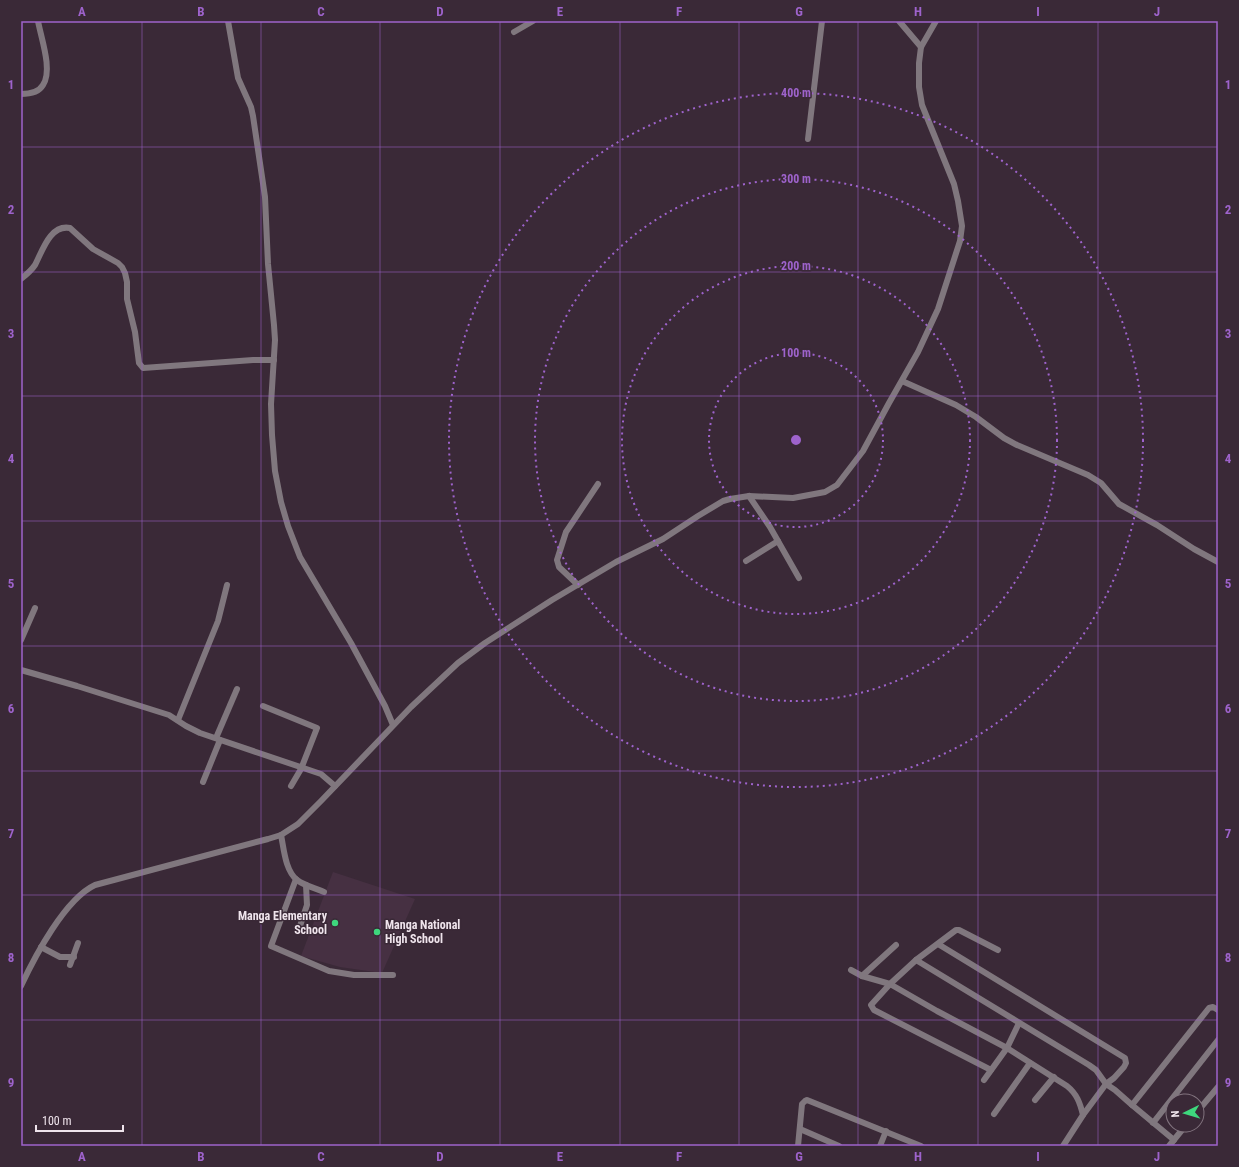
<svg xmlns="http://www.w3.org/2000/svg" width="1239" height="1167" font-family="'Roboto Condensed',sans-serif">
<rect width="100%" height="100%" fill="#3a2937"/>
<!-- built -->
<polygon fill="#463042" points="333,872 415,899 382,973 340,967 301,956"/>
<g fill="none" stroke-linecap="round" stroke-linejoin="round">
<!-- minor -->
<g stroke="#80777e" stroke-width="6">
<polyline points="228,21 238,78 251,107 253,116 265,197 268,264 274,325 275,340 271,404 272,435 275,471 281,502 288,526 300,557 351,643 385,706 393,725"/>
<polyline points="899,21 921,47"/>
<polyline points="514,32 533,21"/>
<path d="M 21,94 C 29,94 39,92 43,85 C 53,70 41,38 38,21"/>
<polyline points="808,139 822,21"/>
<path d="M 21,279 C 26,275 31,271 35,265 C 42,252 50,224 70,228 L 93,249 L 118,263 L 122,267 L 125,273 L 127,282 L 127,299 L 135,332 L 139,363 L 143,368 L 253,360 L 274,360"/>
<polyline points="902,381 956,405 976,417 1004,438 1017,445 1088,475 1101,483 1119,504 1157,525 1194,549 1218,562"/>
<polyline points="749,496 770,527 799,578"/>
<polyline points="746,561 778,541"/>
<polyline points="578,585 559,567 557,560 566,532 598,484"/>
<polyline points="21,640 35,608"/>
<polyline points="21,670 77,686 169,715 186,726 200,733 321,774 335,786"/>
<polyline points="263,706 317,728 301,769 291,786"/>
<polyline points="178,720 218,621 227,585"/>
<polyline points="216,738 237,689"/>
<polyline points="203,782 220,740"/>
<path d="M 281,835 C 284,849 285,870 297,880 C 305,886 315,888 324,892"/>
<polyline points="296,879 271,946 329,971 354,975 393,975"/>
<polyline points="298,932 307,905 306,885"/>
<polyline points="938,944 1125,1058 1126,1063 1124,1067 1114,1078 1106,1084 1083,1115"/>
<polyline points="41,947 60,957 74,957"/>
<polyline points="916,960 1089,1065 1096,1070 1106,1084 1115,1090 1132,1105"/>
<polyline points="70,965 78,943"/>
<path d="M 851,970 L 862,976 L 890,984 L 937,1011 L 1007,1048 L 1067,1086 C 1077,1094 1080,1103 1083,1115 L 1063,1146"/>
<polyline points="862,976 896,945"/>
<path d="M 21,986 C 35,956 65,899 95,885 L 268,839 L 281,835 L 298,824 L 321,801 L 411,707 L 458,663 L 485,643 L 552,600 L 616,562 L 663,539 L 698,516 L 723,501 L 730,499 L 749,496 L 793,498 L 825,492 L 837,485 L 863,451 L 889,403 L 918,352 L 938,309 L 960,241 L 962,226 L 958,201 L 954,184 L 922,105 L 919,87 L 919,63 L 921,47 L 936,21"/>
<polyline points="991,1070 874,1010 871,1005 890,984 916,960 956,930 959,930 998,950"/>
<polyline points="984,1080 1007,1048 1019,1023"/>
<polyline points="1035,1100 1054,1077"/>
<polyline points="1197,1112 1218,1087"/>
<polyline points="994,1114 1030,1063"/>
<polyline points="1153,1123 1218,1040"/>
<polyline points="800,1129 839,1146"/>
<polyline points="1174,1140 1132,1105 1209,1008 1213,1007 1218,1010"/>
<polyline points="798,1146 802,1104 805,1101 807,1100 921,1146"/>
<polyline points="880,1146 886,1131"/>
<polyline points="1169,1146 1186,1125"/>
</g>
</g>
<!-- grid -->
<path fill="none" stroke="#9e63cc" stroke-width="1" stroke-opacity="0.55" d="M 142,21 L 142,1146M 261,21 L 261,1146M 380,21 L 380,1146M 500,21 L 500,1146M 620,21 L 620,1146M 739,21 L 739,1146M 858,21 L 858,1146M 978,21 L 978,1146M 1098,21 L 1098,1146M 21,147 L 1218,147M 21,272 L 1218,272M 21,396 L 1218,396M 21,521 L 1218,521M 21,646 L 1218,646M 21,771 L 1218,771M 21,895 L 1218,895M 21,1020 L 1218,1020"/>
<!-- distance rings -->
<g fill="none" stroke="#9e63cc" stroke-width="2" stroke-dasharray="2 4">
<circle cx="796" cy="440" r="87"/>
<circle cx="796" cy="440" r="174"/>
<circle cx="796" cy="440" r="261"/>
<circle cx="796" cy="440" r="347"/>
</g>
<!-- markers -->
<g fill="#3ed77d" stroke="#3a2937" stroke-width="1.5">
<circle cx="335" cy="923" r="4"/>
<circle cx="377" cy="932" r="4"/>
</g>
<g text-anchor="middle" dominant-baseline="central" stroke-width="3" stroke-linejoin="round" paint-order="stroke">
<!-- poi labels -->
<g font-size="12" font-weight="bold" fill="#efe4ec" stroke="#3a2937" text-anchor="end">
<text x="327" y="916">Manga Elementary<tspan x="327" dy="14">School</tspan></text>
<text x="385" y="925" text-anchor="start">Manga National<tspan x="385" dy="14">High School</tspan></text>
</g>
</g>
<circle cx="796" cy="440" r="6" fill="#9e63cc" stroke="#3a2937" stroke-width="2"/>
<g font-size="12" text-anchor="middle" font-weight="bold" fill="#9e63cc" stroke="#3a2937" stroke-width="3" stroke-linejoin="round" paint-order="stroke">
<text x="796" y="97">400 m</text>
<text x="796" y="183">300 m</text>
<text x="796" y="270">200 m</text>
<text x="796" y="357">100 m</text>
</g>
<!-- border -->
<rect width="1239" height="1167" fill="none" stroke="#3a2937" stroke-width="44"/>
<!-- north arrow -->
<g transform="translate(1185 1113) rotate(265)"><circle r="19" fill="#3a2937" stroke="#82747f"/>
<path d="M0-3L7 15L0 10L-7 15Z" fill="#3ed77d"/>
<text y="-6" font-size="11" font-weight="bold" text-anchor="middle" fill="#efe4ec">N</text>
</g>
<!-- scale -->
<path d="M36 1125v6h87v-6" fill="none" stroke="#efe4ec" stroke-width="2"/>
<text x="42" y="1125" font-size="12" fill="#efe4ec" stroke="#3a2937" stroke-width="3" paint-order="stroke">100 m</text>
<rect x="22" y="22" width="1195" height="1123" fill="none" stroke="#9e63cc" stroke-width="1.5"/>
<g font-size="13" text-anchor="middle" font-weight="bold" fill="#9e63cc">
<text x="82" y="16">A</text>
<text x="201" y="16">B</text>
<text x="321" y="16">C</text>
<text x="440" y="16">D</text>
<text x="560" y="16">E</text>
<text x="679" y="16">F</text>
<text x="799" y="16">G</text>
<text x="918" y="16">H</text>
<text x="1038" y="16">I</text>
<text x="1157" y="16">J</text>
<text x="11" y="89">1</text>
<text x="1228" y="89">1</text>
<text x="11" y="214">2</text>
<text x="1228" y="214">2</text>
<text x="11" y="338">3</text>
<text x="1228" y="338">3</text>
<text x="11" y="463">4</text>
<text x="1228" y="463">4</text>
<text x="11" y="588">5</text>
<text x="1228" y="588">5</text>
<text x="11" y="713">6</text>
<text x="1228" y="713">6</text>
<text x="11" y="838">7</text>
<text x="1228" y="838">7</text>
<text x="11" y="962">8</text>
<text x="1228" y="962">8</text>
<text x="11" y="1087">9</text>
<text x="1228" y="1087">9</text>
<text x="82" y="1161">A</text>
<text x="201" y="1161">B</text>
<text x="321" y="1161">C</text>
<text x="440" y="1161">D</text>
<text x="560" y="1161">E</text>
<text x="679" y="1161">F</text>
<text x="799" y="1161">G</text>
<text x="918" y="1161">H</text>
<text x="1038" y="1161">I</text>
<text x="1157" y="1161">J</text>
</g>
</svg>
